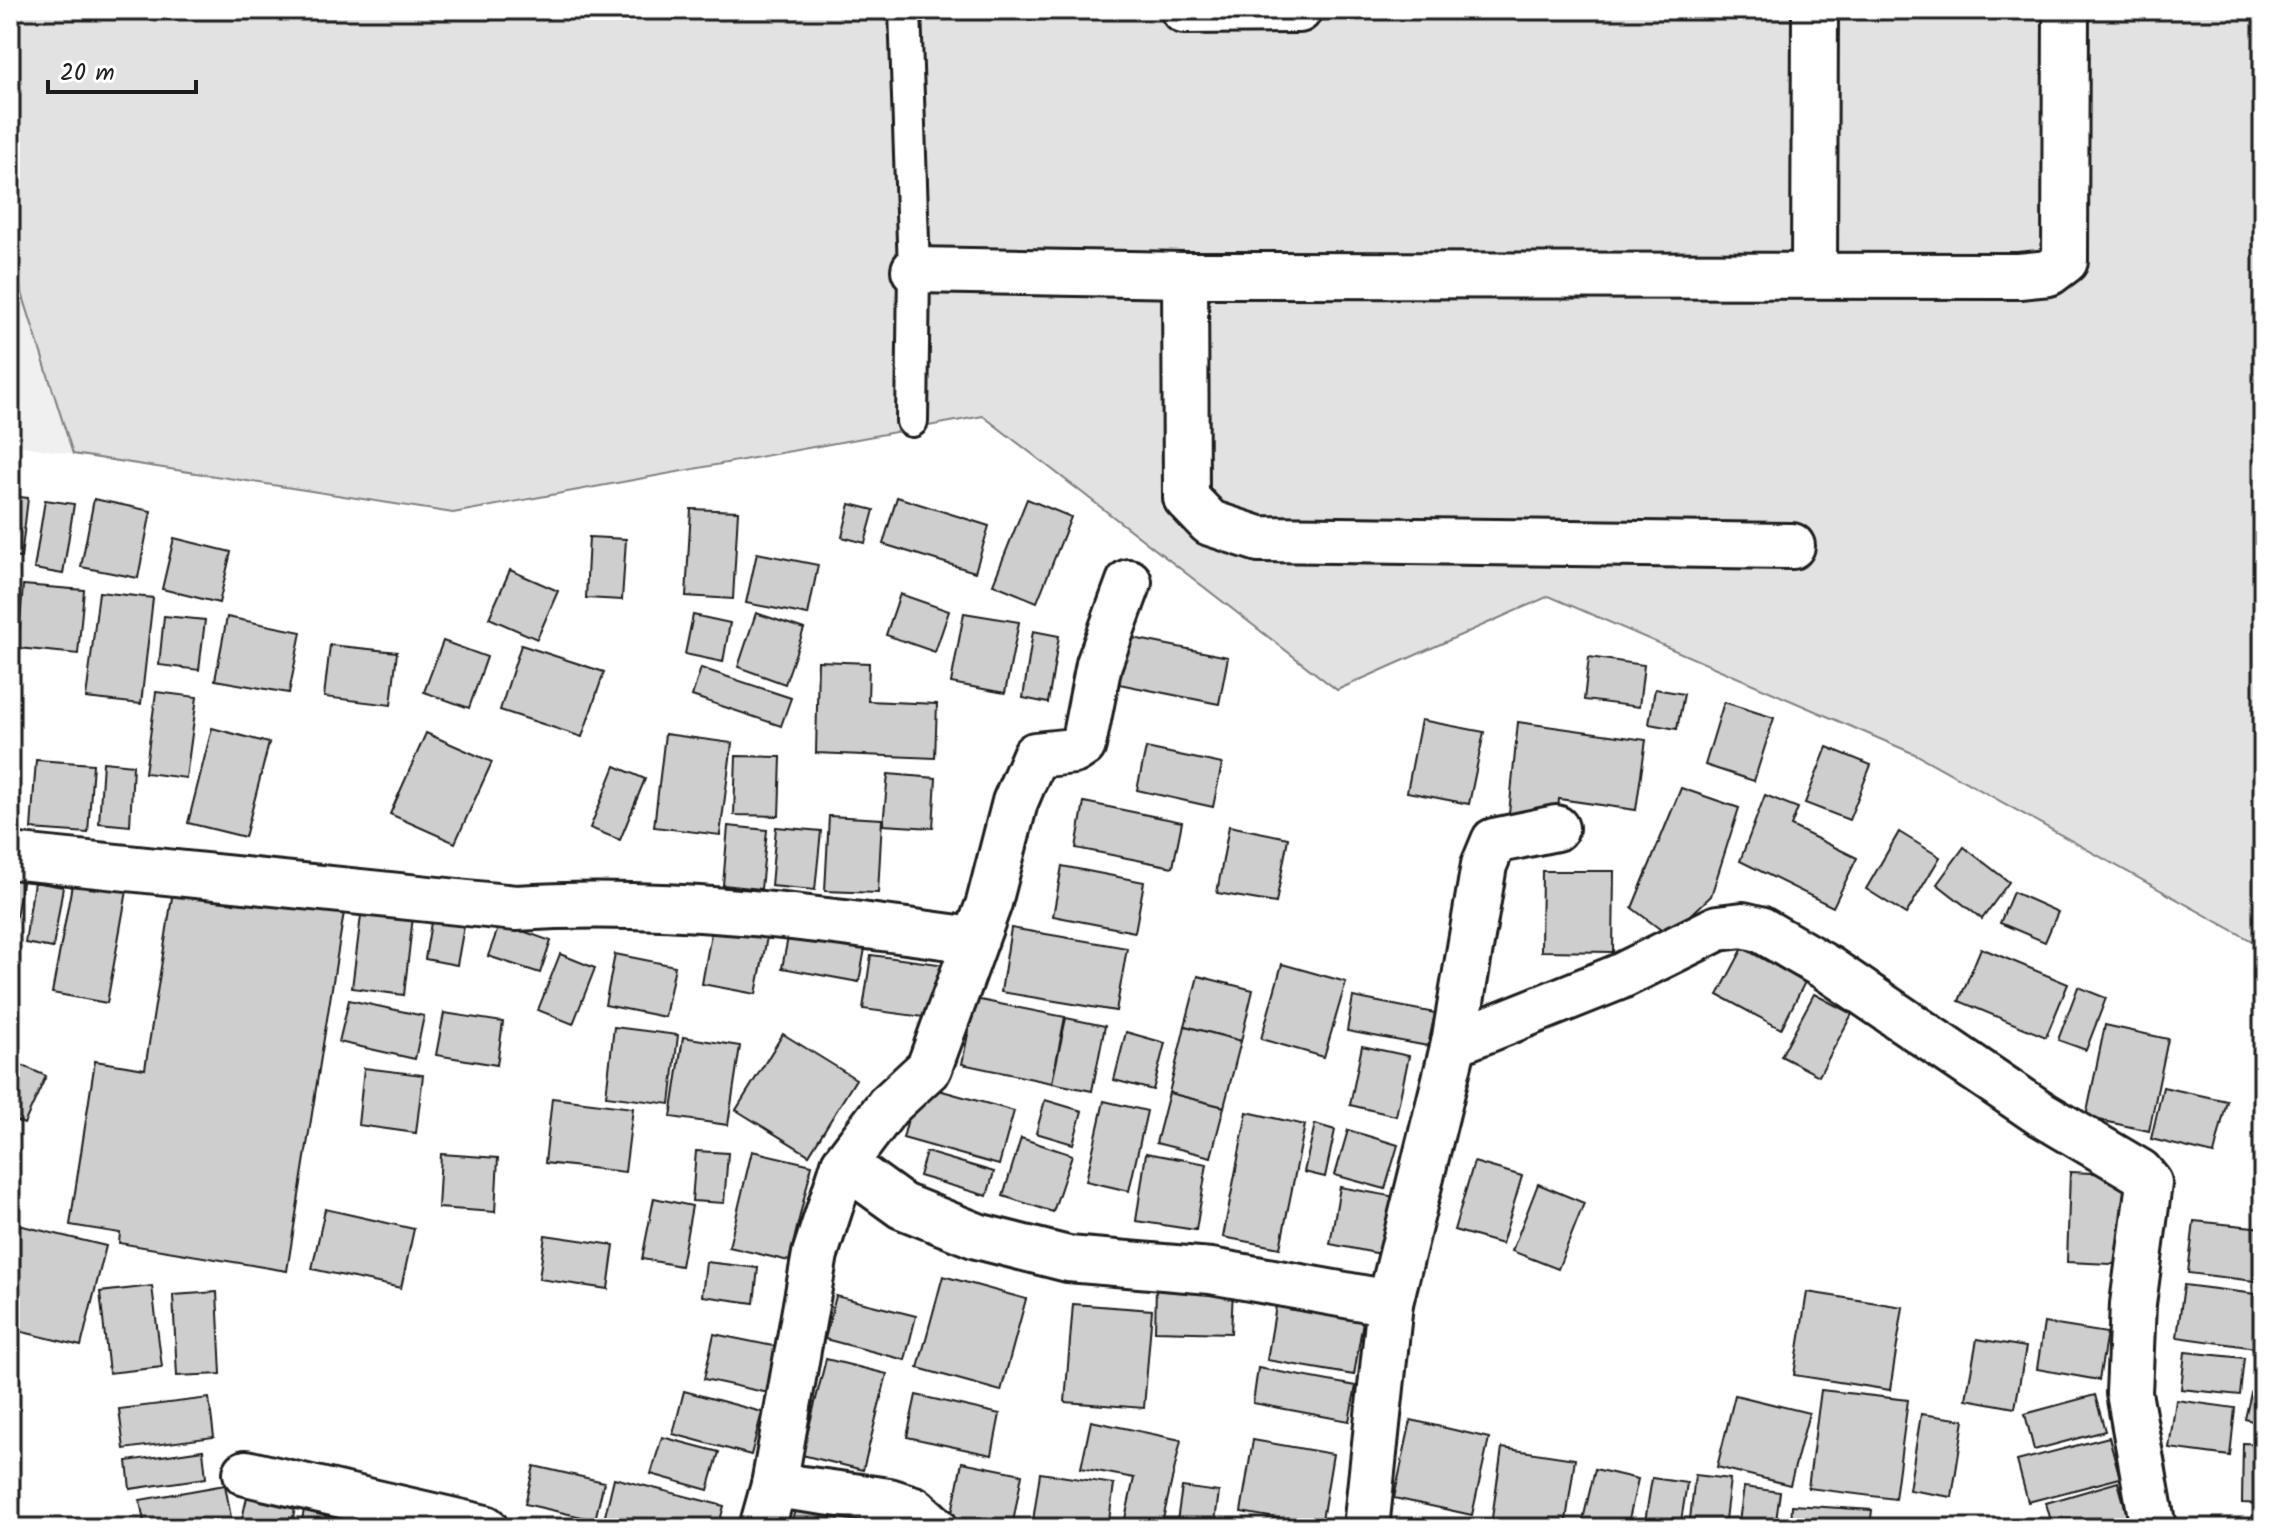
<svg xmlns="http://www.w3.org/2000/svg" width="2273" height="1538" font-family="Kalam,sans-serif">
<rect width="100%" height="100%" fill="#fff"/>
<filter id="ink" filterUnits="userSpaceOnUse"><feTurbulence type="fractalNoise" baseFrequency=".0125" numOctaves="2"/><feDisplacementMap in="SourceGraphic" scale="16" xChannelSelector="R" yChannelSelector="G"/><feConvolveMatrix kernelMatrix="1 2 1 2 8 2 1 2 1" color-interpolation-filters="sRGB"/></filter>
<g filter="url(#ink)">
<!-- built -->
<polygon fill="#f0f0f0" points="10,255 73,454 10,444"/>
<!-- grass -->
<polygon fill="#e2e2e2" stroke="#7f7f7f" stroke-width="2" points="10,10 2263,10 2263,947 1917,755 1549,596 1337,690 983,416 453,513 73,454 10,255"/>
<!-- building -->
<g fill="#cecece" stroke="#1c1c1c" stroke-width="2">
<polygon points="10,496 28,498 21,558 10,557"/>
<polygon points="897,497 989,526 975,572 883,544"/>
<polygon points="94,499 151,511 138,578 81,567"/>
<polygon points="1027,499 1071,517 1037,602 993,584"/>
<polygon points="45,500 74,504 63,574 34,569"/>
<polygon points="850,504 874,510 865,543 842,537"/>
<polygon points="691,509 738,511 733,599 686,596"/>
<polygon points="589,537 626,539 622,600 586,598"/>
<polygon points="174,538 231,552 219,603 162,589"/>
<polygon points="757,553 818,565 808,615 746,603"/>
<polygon points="510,570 558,591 537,639 489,618"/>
<polygon points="23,585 84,590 78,654 18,648"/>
<polygon points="99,592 153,598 141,704 86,698"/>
<polygon points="900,594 949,611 935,652 886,635"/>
<polygon points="756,613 804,629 785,684 738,667"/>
<polygon points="964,613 1019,622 1005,693 951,683"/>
<polygon points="693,615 730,623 723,662 685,654"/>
<polygon points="164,616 205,620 199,670 159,665"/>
<polygon points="227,617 301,632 289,693 215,680"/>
<polygon points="1033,631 1059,636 1048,703 1023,698"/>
<polygon points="1128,637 1228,657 1219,704 1119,684"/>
<polygon points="443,641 487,657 469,708 424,692"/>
<polygon points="330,645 397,652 391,705 324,697"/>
<polygon points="521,645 604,672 582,737 500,710"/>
<polygon points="1589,657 1644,665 1639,707 1584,700"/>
<polygon points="818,661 869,663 868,701 937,704 935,758 816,753"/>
<polygon points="701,668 791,698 781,726 692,696"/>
<polygon points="1655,689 1684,694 1677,729 1649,724"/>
<polygon points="156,692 197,697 186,778 145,773"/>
<polygon points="1724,702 1774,718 1754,781 1705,765"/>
<polygon points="1421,720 1484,732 1469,804 1407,792"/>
<polygon points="1518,722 1646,740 1636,810 1559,799 1557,818 1509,814"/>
<polygon points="212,728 269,743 245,837 188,823"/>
<polygon points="426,733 492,762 455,843 390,814"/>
<polygon points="665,734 732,743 720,835 654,827"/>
<polygon points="1827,747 1871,765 1849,820 1805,803"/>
<polygon points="1146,748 1222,764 1213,807 1137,790"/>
<polygon points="736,756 781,757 779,816 734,815"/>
<polygon points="36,760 93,764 88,833 31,829"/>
<polygon points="103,762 133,765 130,826 99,823"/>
<polygon points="615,766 645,779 620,840 590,828"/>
<polygon points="888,774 936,778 933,828 883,825"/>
<polygon points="1681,788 1739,808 1711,896 1669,936 1632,908"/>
<polygon points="1765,795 1798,808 1791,826 1857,858 1833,907 1740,861"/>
<polygon points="1084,802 1182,822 1173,867 1076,848"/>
<polygon points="829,816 882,819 878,893 825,891"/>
<polygon points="728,826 767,830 761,889 723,885"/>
<polygon points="1229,826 1288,838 1276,903 1217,893"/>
<polygon points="776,827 821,831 815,890 771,886"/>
<polygon points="1899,832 1940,857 1906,914 1866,889"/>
<polygon points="1964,847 2009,882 1982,919 1937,884"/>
<polygon points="1062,866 1144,882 1135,932 1053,916"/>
<polygon points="1542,871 1614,871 1613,952 1541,951"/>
<polygon points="74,874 128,885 107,1003 52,993"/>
<polygon points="10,875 23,877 13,935 10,935"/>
<polygon points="175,878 345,906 287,1271 119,1243 120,1233 70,1225 95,1061 145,1069"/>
<polygon points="34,882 63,887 53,948 25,943"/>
<polygon points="364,892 415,899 404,995 352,988"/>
<polygon points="2013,892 2058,912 2045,942 2000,923"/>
<polygon points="433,910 466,915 457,965 425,959"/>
<polygon points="713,922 768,932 756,994 702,984"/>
<polygon points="791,922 867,937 859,982 782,968"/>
<polygon points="500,923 551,941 540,973 488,956"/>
<polygon points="1011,928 1127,948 1116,1011 1001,992"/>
<polygon points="1743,948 1805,982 1781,1029 1718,995"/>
<polygon points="1981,948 2068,984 2046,1037 1959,1001"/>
<polygon points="560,954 595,968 573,1024 538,1010"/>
<polygon points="615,954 675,966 665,1017 605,1005"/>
<polygon points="871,955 946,965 938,1019 863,1009"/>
<polygon points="1282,964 1346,982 1324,1057 1261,1039"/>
<polygon points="1198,976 1253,990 1241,1041 1185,1026"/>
<polygon points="2078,987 2106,998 2086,1050 2058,1040"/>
<polygon points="1814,994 1852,1014 1819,1076 1781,1056"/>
<polygon points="1353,997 1435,1013 1428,1046 1347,1031"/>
<polygon points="975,999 1065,1017 1052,1083 962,1064"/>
<polygon points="349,1000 424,1016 415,1059 339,1042"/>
<polygon points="444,1013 503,1022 497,1065 436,1055"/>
<polygon points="1066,1018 1105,1026 1092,1091 1052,1083"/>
<polygon points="2105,1025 2168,1039 2149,1131 2086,1117"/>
<polygon points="1185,1026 1241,1041 1224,1107 1169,1093"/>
<polygon points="614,1027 678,1035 670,1104 606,1096"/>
<polygon points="1126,1032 1165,1043 1153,1090 1114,1080"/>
<polygon points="783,1034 856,1079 809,1155 736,1110"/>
<polygon points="683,1037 740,1046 728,1125 671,1117"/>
<polygon points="1362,1046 1409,1056 1396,1116 1350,1105"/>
<polygon points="10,1060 46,1076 24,1124 10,1118"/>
<polygon points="364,1068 423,1075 416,1133 358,1125"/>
<polygon points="917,1084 1014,1111 999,1165 903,1138"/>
<polygon points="2163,1087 2227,1101 2214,1154 2151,1139"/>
<polygon points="1169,1093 1224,1107 1211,1157 1156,1143"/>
<polygon points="552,1098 633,1108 625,1172 545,1163"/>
<polygon points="1045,1100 1082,1111 1073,1144 1036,1133"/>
<polygon points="1104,1101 1147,1111 1129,1191 1086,1181"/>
<polygon points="1247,1112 1305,1125 1280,1248 1223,1237"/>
<polygon points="1315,1124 1335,1130 1325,1177 1304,1172"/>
<polygon points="1348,1130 1398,1145 1385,1189 1335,1175"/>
<polygon points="1021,1138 1072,1155 1053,1212 1003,1196"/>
<polygon points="696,1151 728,1153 724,1203 692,1201"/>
<polygon points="752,1151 812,1165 789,1261 729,1247"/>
<polygon points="926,1152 994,1172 987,1196 919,1176"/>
<polygon points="1146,1153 1207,1164 1196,1230 1136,1221"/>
<polygon points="441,1154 498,1158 495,1212 438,1208"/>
<polygon points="1474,1162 1522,1176 1502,1244 1454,1230"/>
<polygon points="2070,1172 2136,1175 2133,1265 2067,1262"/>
<polygon points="1538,1184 1584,1203 1558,1269 1512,1251"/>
<polygon points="1340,1187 1401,1198 1391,1256 1330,1244"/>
<polygon points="654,1198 692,1206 681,1266 642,1259"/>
<polygon points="325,1209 414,1229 401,1288 312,1269"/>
<polygon points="2194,1221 2263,1228 2263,1282 2188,1273"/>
<polygon points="10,1223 106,1246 81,1346 10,1329"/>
<polygon points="545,1235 614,1245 608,1289 539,1279"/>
<polygon points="706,1262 758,1268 754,1303 702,1296"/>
<polygon points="943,1276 1026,1299 1001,1391 918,1368"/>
<polygon points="2184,1285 2263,1295 2263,1349 2177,1337"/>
<polygon points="152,1286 162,1367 109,1373 100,1292"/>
<polygon points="1156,1287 1233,1289 1231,1333 1155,1331"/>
<polygon points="217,1292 221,1374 177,1376 173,1295"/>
<polygon points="1807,1292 1903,1307 1890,1390 1794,1375"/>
<polygon points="1278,1294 1365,1309 1354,1375 1267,1360"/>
<polygon points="836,1296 916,1316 905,1360 825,1339"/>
<polygon points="1073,1304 1152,1310 1144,1408 1065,1402"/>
<polygon points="2044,1323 2107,1333 2099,1380 2037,1369"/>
<polygon points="714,1334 788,1349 778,1395 704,1379"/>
<polygon points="1977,1339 2026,1347 2015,1408 1966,1399"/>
<polygon points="2185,1352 2244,1358 2240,1395 2181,1389"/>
<polygon points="826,1359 887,1374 863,1470 802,1455"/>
<polygon points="2258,1362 2263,1363 2263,1424 2245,1419"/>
<polygon points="1258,1368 1356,1386 1349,1421 1253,1403"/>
<polygon points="1821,1390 1908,1400 1895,1499 1808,1488"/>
<polygon points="684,1391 762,1412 751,1455 673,1434"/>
<polygon points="916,1395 1000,1414 992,1455 907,1437"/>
<polygon points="1735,1395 1809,1413 1790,1485 1717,1467"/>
<polygon points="2095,1395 2105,1431 2034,1450 2025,1414"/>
<polygon points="209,1398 214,1437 124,1449 119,1409"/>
<polygon points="2176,1400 2235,1408 2230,1456 2169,1448"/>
<polygon points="1921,1414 1964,1420 1952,1497 1909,1490"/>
<polygon points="1411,1420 1489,1438 1472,1515 1394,1498"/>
<polygon points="1091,1421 1181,1440 1161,1528 1123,1528 1134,1478 1081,1468"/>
<polygon points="662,1437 719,1452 708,1490 651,1474"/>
<polygon points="2109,1437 2120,1478 2028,1502 2017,1461"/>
<polygon points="1253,1440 1333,1454 1321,1526 1241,1512"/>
<polygon points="2243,1443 2263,1444 2263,1504 2242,1503"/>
<polygon points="1502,1448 1575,1459 1565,1528 1491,1525"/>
<polygon points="203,1450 206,1478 130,1489 127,1461"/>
<polygon points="962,1462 1022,1474 1012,1528 949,1528"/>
<polygon points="534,1466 604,1482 595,1520 525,1504"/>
<polygon points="1595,1469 1638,1479 1627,1528 1581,1528"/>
<polygon points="1040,1473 1114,1484 1108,1528 1032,1528"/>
<polygon points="1695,1475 1730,1479 1724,1528 1689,1528"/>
<polygon points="614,1478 724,1506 718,1528 634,1528 604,1520"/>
<polygon points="1652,1478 1687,1483 1680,1528 1644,1528"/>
<polygon points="2118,1482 2128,1518 2093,1528 2053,1528 2046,1503"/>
<polygon points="225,1485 233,1528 145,1528 140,1500"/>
<polygon points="1182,1487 1219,1492 1214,1528 1176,1528"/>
<polygon points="1744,1487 1780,1492 1775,1528 1738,1528"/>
<polygon points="308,1493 339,1500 333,1528 300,1528"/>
<polygon points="247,1497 295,1508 291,1528 240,1528"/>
<polygon points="800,1497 885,1528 789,1528"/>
<polygon points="1792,1505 1872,1510 1870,1528 1791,1528"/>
</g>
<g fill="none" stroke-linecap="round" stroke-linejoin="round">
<!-- service casing -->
<g stroke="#1c1c1c" stroke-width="36">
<polyline id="service" points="905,10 914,270 912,421"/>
</g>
<!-- minor casing -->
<g stroke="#1c1c1c" stroke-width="50">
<g id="minor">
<polyline points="1184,11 1299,10"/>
<polyline points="914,270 1185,275 2019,276 2049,273 2065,261 2066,10"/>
<polyline points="1814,274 1815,10"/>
<polyline points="1185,275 1186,498 1210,523 1259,539 1792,546"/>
<path d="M 10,856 L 516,908 C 669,898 822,919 973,940"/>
<polyline points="1454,1043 1619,977 1718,928 1743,925 1760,929 1827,968 2040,1113 2140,1172 2149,1183 2133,1304 2129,1393 2153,1528"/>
<polyline points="844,1164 902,1206 977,1236 1068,1259 1211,1271 1390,1303"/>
<polyline points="246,1473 485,1528"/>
<polyline points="774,1485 889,1501 914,1509 935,1528"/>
<polyline points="762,1528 774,1485 815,1254 844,1164 888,1106 929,1068 989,903 1015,802 1035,755 1074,751 1083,745 1099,664 1129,582"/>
<polyline points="1366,1528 1390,1303 1454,1043 1484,865 1494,841 1556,828"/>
</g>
</g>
<!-- service -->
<use href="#service" stroke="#fff" stroke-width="30"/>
<!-- minor -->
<use href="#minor" stroke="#fff" stroke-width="44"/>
</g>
</g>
<!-- margin -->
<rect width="2273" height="1538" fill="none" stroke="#fff" stroke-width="40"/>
<rect x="20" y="20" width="2233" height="1498" fill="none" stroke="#1c1c1c" stroke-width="3" filter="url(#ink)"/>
<!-- scale -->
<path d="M48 80v12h148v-12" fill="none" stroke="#1c1c1c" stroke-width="4"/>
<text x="60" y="80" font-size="24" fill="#1c1c1c" stroke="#ffffff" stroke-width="6" paint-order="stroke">20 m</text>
</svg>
